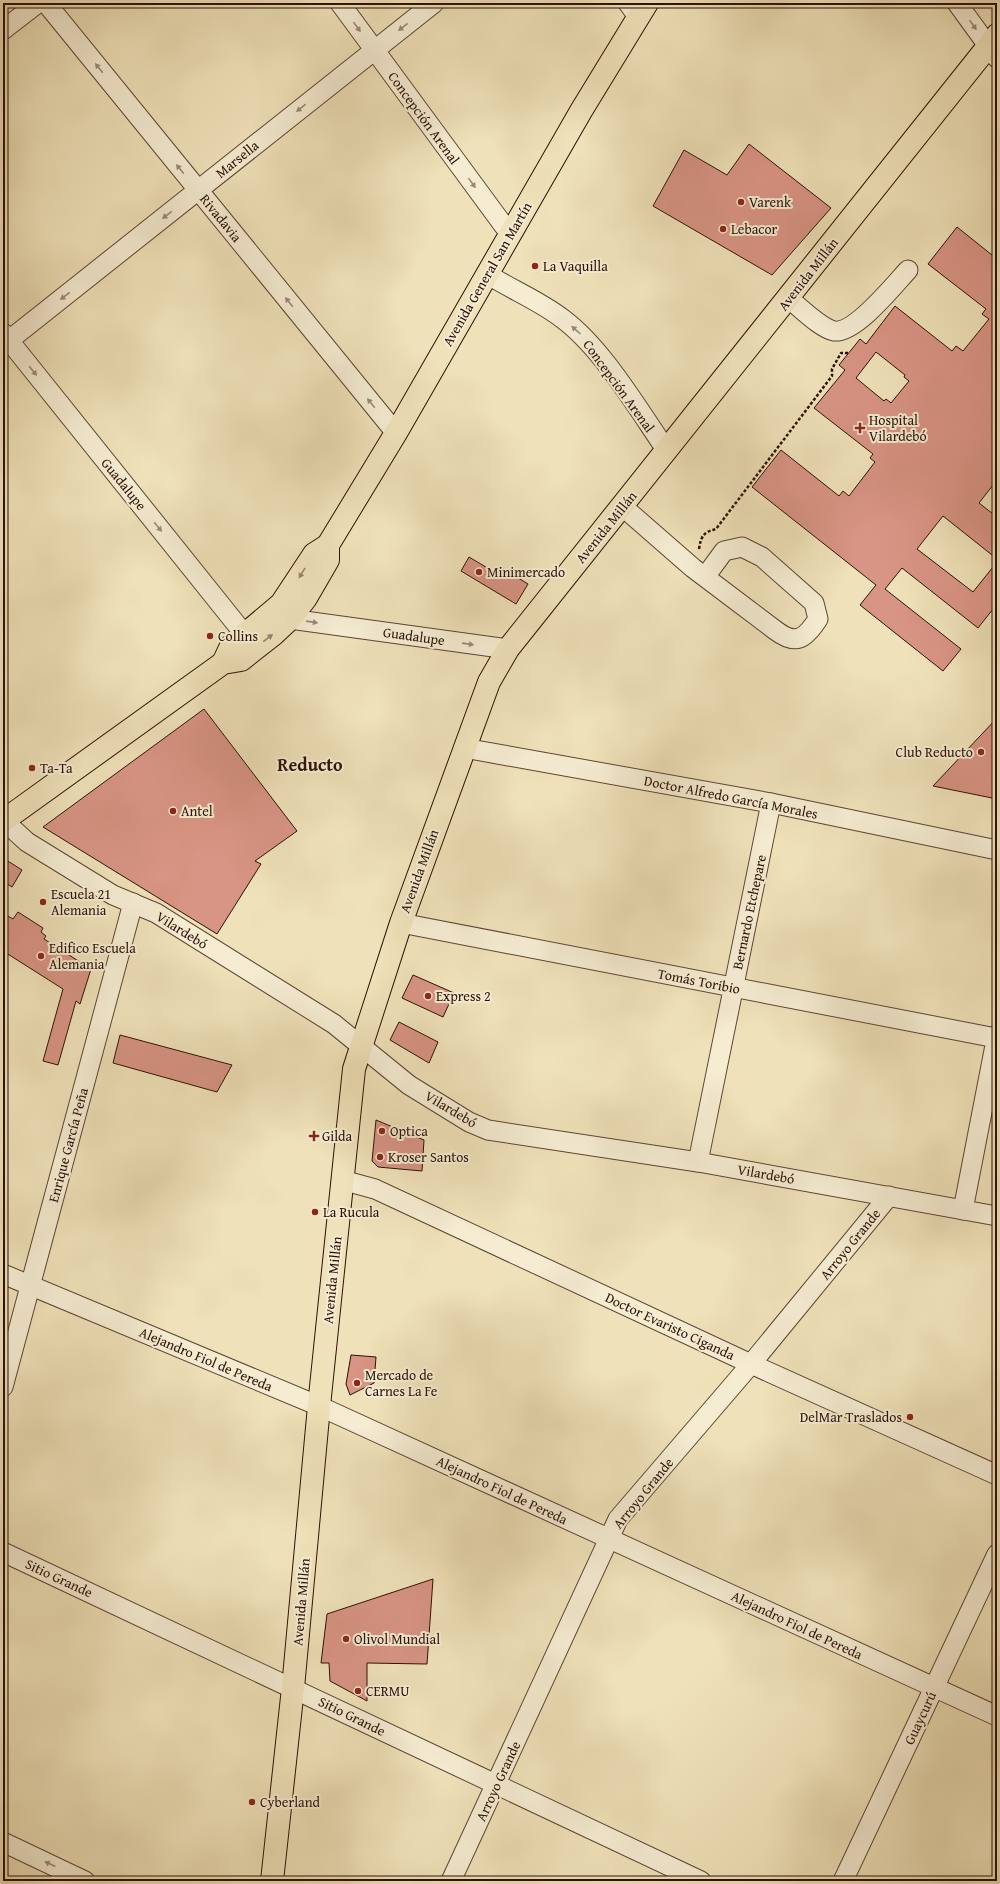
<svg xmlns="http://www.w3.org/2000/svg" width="1000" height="1884" font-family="'Gentium Book Plus',serif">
<rect width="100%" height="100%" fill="#efe1b9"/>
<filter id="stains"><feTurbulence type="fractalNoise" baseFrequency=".005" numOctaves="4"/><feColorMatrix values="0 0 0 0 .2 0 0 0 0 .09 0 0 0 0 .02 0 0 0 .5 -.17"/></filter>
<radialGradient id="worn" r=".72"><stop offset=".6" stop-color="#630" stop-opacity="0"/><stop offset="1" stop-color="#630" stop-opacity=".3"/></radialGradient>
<!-- building -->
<g fill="#d89484" stroke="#2d1004" fill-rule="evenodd">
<polygon points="749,144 831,208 772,275 653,206 684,150 727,175"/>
<path d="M 957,227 L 997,259 L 997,480 L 979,503 L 997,517 L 997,559 L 943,516 L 917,549 L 973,592 L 997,562 L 997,604 L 978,628 L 902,568 L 885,589 L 961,649 L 943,671 L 860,605 L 876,585 L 752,487 L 781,450 L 839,496 L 843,491 L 849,496 L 875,462 L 870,458 L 873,454 L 814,408 L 845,370 L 839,365 L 860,339 L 866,344 L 895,306 L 952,351 L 956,346 L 963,351 L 989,319 L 982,314 L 986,309 L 928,264 ZM 876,352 L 905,375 L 904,377 L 909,381 L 891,403 L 886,399 L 884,401 L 856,378 Z"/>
<polygon points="469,557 496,573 500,567 528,584 516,604 461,571"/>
<polygon points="204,709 297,831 255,861 261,864 217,934 43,827"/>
<polygon points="997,718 997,799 933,786"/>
<polygon points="3,858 22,870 12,887 3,881"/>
<polygon points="18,912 43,928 41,932 46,936 44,939 91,969 80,1004 76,1001 58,1065 43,1061 63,989 3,951 3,913 13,919"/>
<polygon points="413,975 454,993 443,1017 402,998"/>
<polygon points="399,1022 438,1042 429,1063 390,1040"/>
<polygon points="120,1035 232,1065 217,1092 113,1063"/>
<polygon points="376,1120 424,1140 422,1171 378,1167 372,1161"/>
<polygon points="351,1355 376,1357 374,1383 350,1395 346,1384"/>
<polygon points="433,1579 427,1664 367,1663 367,1701 330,1681 329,1663 321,1663 327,1614"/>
</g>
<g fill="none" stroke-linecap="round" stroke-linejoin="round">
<!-- minor casing -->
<g stroke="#5e4431" stroke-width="21">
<g id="minor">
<polyline points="46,3 396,433"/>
<polyline points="340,3 504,226 511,230"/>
<polyline points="628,3 638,17"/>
<polyline points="957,3 997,58"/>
<polyline points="3,30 38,3"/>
<path d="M 487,274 C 512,290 540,301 563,319 C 603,349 638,409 667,451"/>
<path d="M 789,299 C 800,307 820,328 834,331 C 855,334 894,285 908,270"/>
<polyline points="3,333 245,635"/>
<polyline points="3,345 434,3"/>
<path d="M 622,506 L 693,568 L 775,630 C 796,646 805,639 818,619 L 814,603 L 762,557 L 742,547 L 724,551 L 705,577"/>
<polyline points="283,607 290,619 508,649"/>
<polyline points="464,748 771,803 997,850"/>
<polyline points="3,820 27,842 113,895 156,913 334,1024 409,1085 469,1122 488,1130 698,1162 997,1216"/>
<polyline points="401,923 996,1038"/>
<polyline points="698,1162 771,803"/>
<polyline points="342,1180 375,1189 751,1364 997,1475"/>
<polyline points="963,1210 997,1035"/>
<polyline points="3,1274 319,1406 997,1716"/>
<polyline points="3,1387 133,903"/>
<polyline points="3,1552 701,1881"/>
<polyline points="3,1842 85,1881"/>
<polyline points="451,1881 618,1519 751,1364 889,1196"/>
<polyline points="843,1881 997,1554"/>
</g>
</g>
<!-- major casing -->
<g stroke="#2d1004" stroke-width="24">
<g id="major">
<polyline points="223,663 231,646 281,604 314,554 328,545 396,433 581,111 647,3"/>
<polyline points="3,821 223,663 241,660 274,634 290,619 306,598 328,560 328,545"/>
<polyline points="272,1881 293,1688 319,1406 354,1069 401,923 489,682 508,649 997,35"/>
</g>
</g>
<!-- path -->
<path stroke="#2d1004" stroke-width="2.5" stroke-dasharray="3 2" stroke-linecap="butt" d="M 699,549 C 701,537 703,532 716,529 L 832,376 L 832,369 L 841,353 L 849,353"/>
<!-- minor -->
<use href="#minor" stroke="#f5ecd2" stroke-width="19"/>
<!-- major -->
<use href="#major" stroke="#efe1b9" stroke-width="22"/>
</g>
<!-- one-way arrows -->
<defs><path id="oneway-solid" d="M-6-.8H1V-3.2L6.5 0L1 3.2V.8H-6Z"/></defs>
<g fill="#9b8975">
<use href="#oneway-solid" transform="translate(973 25) rotate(55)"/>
<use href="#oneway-solid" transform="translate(357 27) rotate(54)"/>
<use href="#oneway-solid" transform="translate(403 27) rotate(142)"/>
<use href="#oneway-solid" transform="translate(99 68) rotate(-129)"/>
<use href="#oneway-solid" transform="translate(301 108) rotate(141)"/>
<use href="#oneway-solid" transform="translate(180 169) rotate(-129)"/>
<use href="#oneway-solid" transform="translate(472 183) rotate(54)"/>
<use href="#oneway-solid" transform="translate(167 215) rotate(142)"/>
<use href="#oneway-solid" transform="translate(65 296) rotate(142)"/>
<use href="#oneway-solid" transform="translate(289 302) rotate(-129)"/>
<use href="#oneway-solid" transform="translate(576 330) rotate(-138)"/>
<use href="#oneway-solid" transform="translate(33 371) rotate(51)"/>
<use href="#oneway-solid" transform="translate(371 403) rotate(-129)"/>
<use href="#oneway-solid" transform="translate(158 527) rotate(51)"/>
<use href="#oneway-solid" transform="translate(312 622) rotate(8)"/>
<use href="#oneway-solid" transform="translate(468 644) rotate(8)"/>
<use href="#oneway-solid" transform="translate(50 1864) rotate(-155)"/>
</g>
<g fill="#988368">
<use href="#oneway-solid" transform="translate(302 573) rotate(121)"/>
<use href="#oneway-solid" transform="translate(268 638) rotate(-38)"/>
</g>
<!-- markers -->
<g fill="#8f2418" stroke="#f5ecd2" stroke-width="1.5">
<circle cx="741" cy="202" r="4"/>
<circle cx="723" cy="229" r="4"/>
<circle cx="535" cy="266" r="4"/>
<path d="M858 422h4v4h4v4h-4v4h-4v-4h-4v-4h4z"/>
<circle cx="479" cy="572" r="4"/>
<circle cx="210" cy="636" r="4"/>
<circle cx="981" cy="752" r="4"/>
<circle cx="32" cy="768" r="4"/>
<circle cx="173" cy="811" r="4"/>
<circle cx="43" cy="902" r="4"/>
<circle cx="41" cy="956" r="4"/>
<circle cx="428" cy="996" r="4"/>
<circle cx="382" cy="1131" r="4"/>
<path d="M312 1130h4v4h4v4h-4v4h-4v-4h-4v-4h4z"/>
<circle cx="380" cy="1157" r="4"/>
<circle cx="315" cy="1212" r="4"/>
<circle cx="357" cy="1383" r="4"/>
<circle cx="910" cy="1417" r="4"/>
<circle cx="346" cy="1639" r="4"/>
<circle cx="358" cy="1691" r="4"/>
<circle cx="252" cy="1802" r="4"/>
</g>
<g text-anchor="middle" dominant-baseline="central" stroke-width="4" stroke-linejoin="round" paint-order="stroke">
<!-- street labels -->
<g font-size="14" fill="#2d1004" stroke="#f5ecd2">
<text transform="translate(424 118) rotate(54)">Concepción Arenal</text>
<text transform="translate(237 159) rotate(-39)">Marsella</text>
<text transform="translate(221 218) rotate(51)">Rivadavia</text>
<text transform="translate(487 274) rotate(-60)">Avenida General San Martín</text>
<text transform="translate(808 274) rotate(-52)">Avenida Millán</text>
<text transform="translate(619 386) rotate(54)">Concepción Arenal</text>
<text transform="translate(124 484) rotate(51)">Guadalupe</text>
<text transform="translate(606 527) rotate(-51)">Avenida Millán</text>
<text transform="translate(414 636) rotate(8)">Guadalupe</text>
<text transform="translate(731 797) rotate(11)">Doctor Alfredo García Morales</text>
<text transform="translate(419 871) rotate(-70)">Avenida Millán</text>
<text transform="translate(749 912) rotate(-78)">Bernardo Etchepare</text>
<text transform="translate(182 930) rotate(32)">Vilardebó</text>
<text transform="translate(699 981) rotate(11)">Tomás Toribio</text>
<text transform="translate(451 1109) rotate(31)">Vilardebó</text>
<text transform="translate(68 1145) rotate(-75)">Enrique García Peña</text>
<text transform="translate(766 1174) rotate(10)">Vilardebó</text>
<text transform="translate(850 1244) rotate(-51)">Arroyo Grande</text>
<text transform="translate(332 1280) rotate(-84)">Avenida Millán</text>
<text transform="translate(670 1326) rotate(25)">Doctor Evaristo Ciganda</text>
<text transform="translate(206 1359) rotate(23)">Alejandro Fiol de Pereda</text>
<text transform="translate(502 1490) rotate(25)">Alejandro Fiol de Pereda</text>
<text transform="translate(643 1493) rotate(-51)">Arroyo Grande</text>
<text transform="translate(59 1578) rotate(25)">Sitio Grande</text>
<text transform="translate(301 1602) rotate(-85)">Avenida Millán</text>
<text transform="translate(797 1625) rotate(25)">Alejandro Fiol de Pereda</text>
<text transform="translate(352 1716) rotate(26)">Sitio Grande</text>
<text transform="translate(920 1718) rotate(-65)">Guaycurú</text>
<text transform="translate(498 1781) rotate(-65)">Arroyo Grande</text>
</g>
<!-- poi labels -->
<g font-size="14" fill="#2d1004" stroke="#f5ecd2" text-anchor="start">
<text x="749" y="202">Varenk</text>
<text x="731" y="229">Lebacor</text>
<text x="543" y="266">La Vaquilla</text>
<text x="869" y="420">Hospital<tspan x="869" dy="16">Vilardebó</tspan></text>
<text x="487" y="572">Minimercado</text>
<text x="218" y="636">Collins</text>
<text x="973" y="752" text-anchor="end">Club Reducto</text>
<text x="40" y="768">Ta-Ta</text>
<text x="181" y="811">Antel</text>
<text x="51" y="894">Escuela 21<tspan x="51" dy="16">Alemania</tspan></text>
<text x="49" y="948">Edifico Escuela<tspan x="49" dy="16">Alemania</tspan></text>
<text x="436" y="996">Express 2</text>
<text x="390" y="1131">Optica</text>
<text x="322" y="1136">Gilda</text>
<text x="388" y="1157">Kroser Santos</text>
<text x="323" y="1212">La Rucula</text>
<text x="365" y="1375">Mercado de<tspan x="365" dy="16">Carnes La Fe</tspan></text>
<text x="902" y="1417" text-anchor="end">DelMar Traslados</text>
<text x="354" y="1639">Olivol Mundial</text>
<text x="366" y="1691">CERMU</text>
<text x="260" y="1802">Cyberland</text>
</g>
<!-- district labels -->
<g font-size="18" font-weight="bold" fill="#2d1004" stroke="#f5ecd2">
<text x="310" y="764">Reducto</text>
</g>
</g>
<!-- margin -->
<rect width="1000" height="1884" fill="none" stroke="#efe1b9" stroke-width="16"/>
<rect x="4" y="4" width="992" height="1876" fill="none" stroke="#2d1004" stroke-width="2"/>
<rect x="8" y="8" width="984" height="1868" fill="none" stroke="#2d1004"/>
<rect width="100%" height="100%" filter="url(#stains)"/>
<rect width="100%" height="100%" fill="url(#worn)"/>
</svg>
